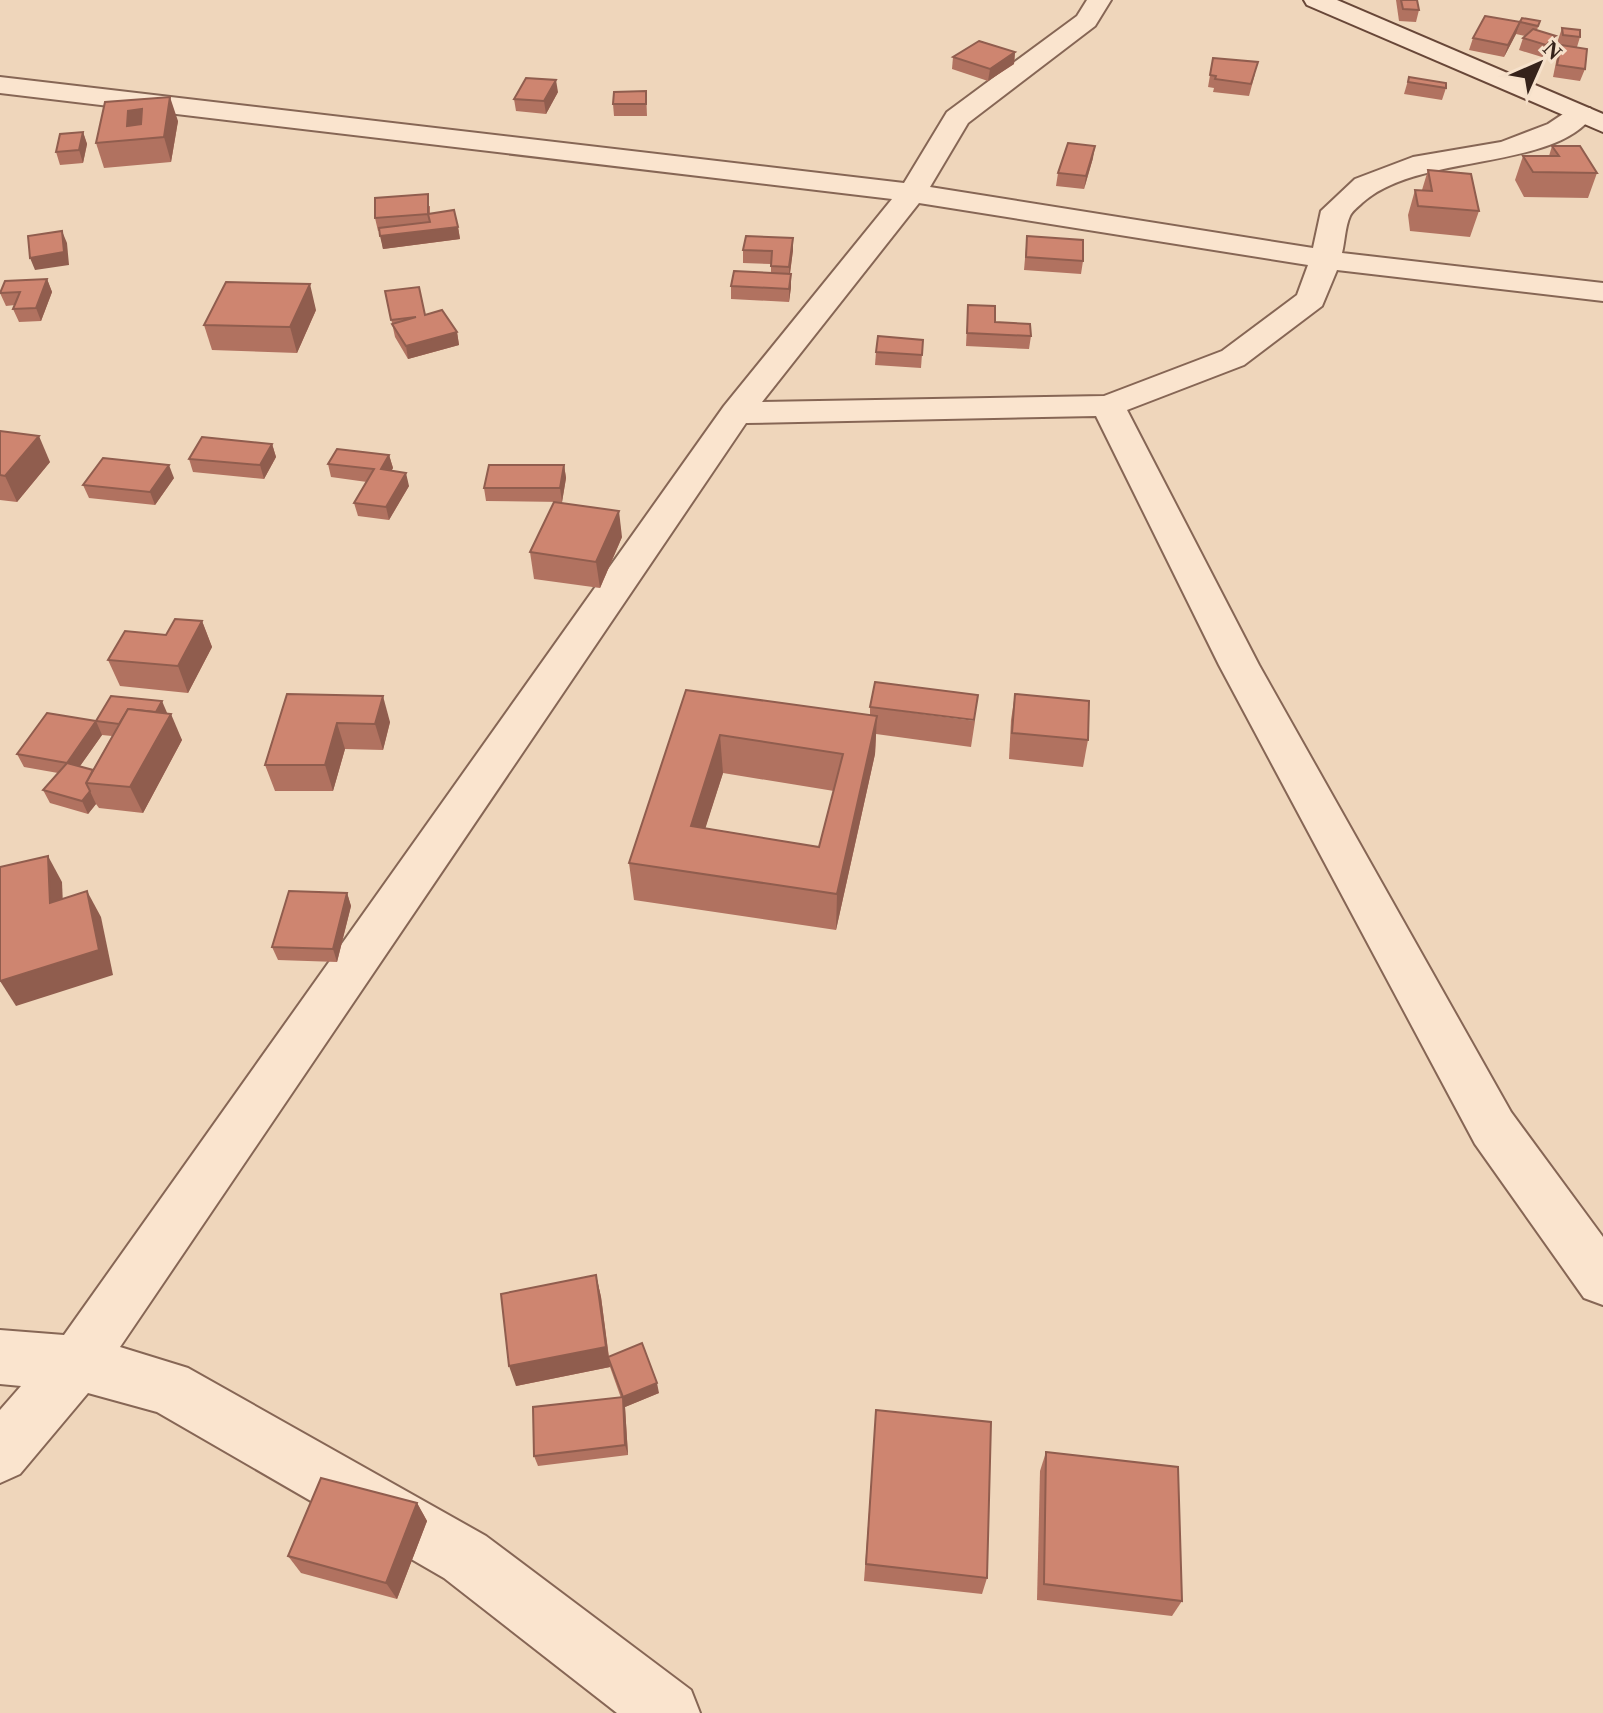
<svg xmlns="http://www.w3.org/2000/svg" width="1603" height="1713" font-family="Georgia,serif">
<rect width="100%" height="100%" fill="#efd6bb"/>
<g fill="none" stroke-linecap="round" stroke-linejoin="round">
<!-- street casing -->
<g stroke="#866655" stroke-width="4">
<path id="street" d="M 1087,0 L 1111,0 L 1095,26 L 968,123 L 930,187 L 1313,248 L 1321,211 L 1355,179 L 1413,157 L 1501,142 L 1548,124 L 1572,108 L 1590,108 L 1594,114 C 1554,172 1418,152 1362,203 C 1358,207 1352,211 1350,216 C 1345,227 1345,241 1342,253 L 1603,283 L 1603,301 L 1337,270 L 1322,306 L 1244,365 L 1127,410 L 1259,665 L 1511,1112 L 1603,1237 L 1603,1305 L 1584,1298 L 1475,1144 L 1219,665 L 1096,416 L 746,423 L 120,1347 L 188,1368 L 486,1536 L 691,1690 L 700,1713 L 617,1713 L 444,1578 L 157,1412 L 88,1393 L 20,1474 L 0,1483 L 0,1410 L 21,1386 L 0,1384 L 0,1330 L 64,1335 L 724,406 L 892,199 L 0,93 L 0,77 L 904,183 L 947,112 L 1077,16 ZM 919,203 L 1308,265 L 1297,295 L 1222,351 L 1104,396 L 762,402 Z"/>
</g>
<!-- secondary casing -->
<g stroke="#684738" stroke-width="4">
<polygon id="secondary" points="1304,0 1337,0 1603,114 1603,132 1307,5"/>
</g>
<!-- street -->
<use href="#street" fill="#fae4ce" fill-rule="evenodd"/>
<!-- secondary -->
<use href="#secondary" fill="#fae4ce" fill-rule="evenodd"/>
</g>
<!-- wall -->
<g fill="#b17260" fill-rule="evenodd">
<polygon points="1396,0 1417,0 1419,10 1416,22 1399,21"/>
<polygon points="1540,21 1537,30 1556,36 1552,48 1542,57 1519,50 1523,38 1525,36 1516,34 1504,57 1469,50 1473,38 1520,22"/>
<polygon points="1562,28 1580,37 1577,47 1585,69 1580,81 1553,77 1557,57 1560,47 1558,47 1558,40"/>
<polygon points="1015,52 1014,64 988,81 952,69 953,57"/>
<polygon points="1213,58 1255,74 1249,96 1213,92 1214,88 1208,87"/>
<polygon points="1409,77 1446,88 1442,100 1404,94"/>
<polygon points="646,91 647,116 614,116 613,104"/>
<polygon points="558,92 546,114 516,111 514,99"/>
<polygon points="178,121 171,162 104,168 96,143"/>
<polygon points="83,132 87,144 83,163 60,165 56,152"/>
<polygon points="1552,146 1597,173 1588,198 1524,197 1515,180 1523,156 1549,156"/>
<polygon points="1093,158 1084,189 1056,186 1058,173"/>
<polygon points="1428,170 1479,211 1470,237 1410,231 1408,215 1415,190 1422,190"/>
<polygon points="430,206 430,213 458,227 460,239 383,249 380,231 378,231 375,218"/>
<polygon points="1027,236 1083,261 1081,274 1024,270"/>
<polygon points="743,250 793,250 790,274 791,287 789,302 731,299 731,286 771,273 771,264 743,263"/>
<polygon points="47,279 52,292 41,321 19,322 13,309 15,305 6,306 0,293"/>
<polygon points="385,291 425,315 457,332 459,345 408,359 395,337"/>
<polygon points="968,305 995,322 1031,336 1029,349 966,346"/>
<polygon points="316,310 297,353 212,350 204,325"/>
<polygon points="923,340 921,368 875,365 876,352"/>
<polygon points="0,431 50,462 17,502 0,500"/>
<polygon points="272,444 276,457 264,479 193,472 189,459"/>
<polygon points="389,455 393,468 391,471 409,486 389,520 358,516 354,503 367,482 331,477 328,464"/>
<polygon points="564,465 566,478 562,502 486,501 484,488"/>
<polygon points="174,478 155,505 89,498 83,485"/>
<polygon points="622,537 600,588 534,579 530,552"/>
<polygon points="202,621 212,647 188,693 120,686 108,660 166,635"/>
<path d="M 686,690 L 870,715 L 870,707 L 975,721 L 971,747 L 876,734 L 875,754 L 836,930 L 634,900 L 629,863 ZM 723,773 L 834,791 L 819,847 L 705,828 Z"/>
<polygon points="287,694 390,722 383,750 345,749 333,791 275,791 265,765"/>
<polygon points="1015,694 1088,740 1083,767 1009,759 1011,720"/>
<polygon points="167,713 182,740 143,813 99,808 96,804 88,814 50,803 43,790 58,773 24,767 17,754 96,721 102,735 80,766 93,770 112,736 102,735 96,721"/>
<polygon points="347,893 351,906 337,962 278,960 272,947"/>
<polygon points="596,1275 601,1297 609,1357 659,1393 625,1407 628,1455 538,1466 534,1456 621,1398 610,1367 516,1386"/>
<polygon points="875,1429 987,1578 982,1594 864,1581"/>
<polygon points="1046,1452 1182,1601 1172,1616 1037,1600 1040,1471"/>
<polygon points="417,1503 427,1521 397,1599 301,1573 288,1556"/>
</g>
<!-- shaded-wall -->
<g fill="#905d4e">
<polygon points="1520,22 1516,34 1504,57 1508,45"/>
<polygon points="1556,36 1552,48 1542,57 1546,45"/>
<polygon points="1015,52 1014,64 988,81 990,69"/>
<polygon points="556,80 558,92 546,114 544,101"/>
<polygon points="170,97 178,121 171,162 164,137"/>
<polygon points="142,109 150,133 127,126 128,111"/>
<polygon points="83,132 87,144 83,163 79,150"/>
<polygon points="1095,146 1093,158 1084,189 1086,176"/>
<polygon points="458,227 460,239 383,249 380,236"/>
<polygon points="62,231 67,243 69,265 35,270 30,258"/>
<polygon points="793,238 793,250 789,280 789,267"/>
<polygon points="791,274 791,287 789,302 789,289"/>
<polygon points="47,279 52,292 41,321 36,308"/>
<polygon points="310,284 316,310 297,353 290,327"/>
<polygon points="457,332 459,345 408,359 406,346"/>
<polygon points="39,436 50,462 17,502 5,476"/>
<polygon points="272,444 276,457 264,479 260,465"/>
<polygon points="389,455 393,468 384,483 381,469"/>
<polygon points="169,465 174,478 155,505 150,492"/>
<polygon points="564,465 566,478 562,502 560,488"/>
<polygon points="406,473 409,486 389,520 386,507"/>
<polygon points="619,511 622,537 600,588 596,562"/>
<polygon points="202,621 212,647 188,693 178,666"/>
<polygon points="383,696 390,722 383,750 375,724"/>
<polygon points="162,701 168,715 150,724"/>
<polygon points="171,714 182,740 143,813 130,787"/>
<polygon points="877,716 875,754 836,930 837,894"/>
<polygon points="96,721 102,735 73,776 67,763"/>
<polygon points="337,723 345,749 333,791 325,765"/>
<polygon points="720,735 723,773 694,864 691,826"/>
<polygon points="90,791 96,804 88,814 82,801"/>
<polygon points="48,856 62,882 64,928 50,903"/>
<polygon points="87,891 101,917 113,975 16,1006 0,981"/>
<polygon points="347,893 351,906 337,962 333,949"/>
<polygon points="596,1275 601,1297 610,1367 516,1386 509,1366"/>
<polygon points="657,1383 659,1393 625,1407 628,1455 625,1445 623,1397"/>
<polygon points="417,1503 427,1521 397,1599 386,1583"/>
</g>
<!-- building -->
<g fill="#ce8570" stroke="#905d4e" stroke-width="2" fill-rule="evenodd">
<polygon points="1401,0 1417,0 1419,10 1403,9"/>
<polygon points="1485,16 1520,22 1522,18 1540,21 1538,26 1520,22 1508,45 1473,38"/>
<polygon points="1562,28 1580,30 1580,37 1563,35"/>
<polygon points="1533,29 1556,36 1546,45 1523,38"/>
<polygon points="979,41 1015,52 990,69 953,57"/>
<polygon points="1561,45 1587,49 1585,69 1557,65"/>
<polygon points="1213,58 1258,62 1251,84 1215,79 1216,76 1210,75"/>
<polygon points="1409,77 1446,83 1446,88 1408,82"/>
<polygon points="526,78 556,80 544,101 514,99"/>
<polygon points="646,91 646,104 613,104 614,92"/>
<path d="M 170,97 L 164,137 L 96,143 L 105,102 ZM 142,109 L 141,124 L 127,126 L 128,111 Z"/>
<polygon points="83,132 79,150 56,152 60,134"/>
<polygon points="1068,143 1095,146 1086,176 1058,173"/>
<polygon points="1552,146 1580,146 1597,173 1533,172 1523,156 1559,156"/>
<polygon points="1428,170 1471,174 1479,211 1418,206 1415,190 1432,191"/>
<polygon points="428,194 428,214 454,210 458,227 380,236 379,228 430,222 428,214 375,218 375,198"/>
<polygon points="62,231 64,252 30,258 28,236"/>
<polygon points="746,236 793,238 789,267 771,266 772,251 743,250"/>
<polygon points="1027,236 1083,240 1083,261 1026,257"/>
<polygon points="734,271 791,274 789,289 731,286"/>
<polygon points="47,279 36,308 13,309 20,292 0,293 5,281"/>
<polygon points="226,282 310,284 290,327 204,325"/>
<polygon points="419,287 425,315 442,310 457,332 406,346 392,324 416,317 391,320 385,291"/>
<polygon points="968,305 995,306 995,322 1030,324 1031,336 967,333"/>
<polygon points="878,336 923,340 922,355 876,352"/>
<polygon points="0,431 39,436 5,476 0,475"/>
<polygon points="202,437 272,444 260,465 189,459"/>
<polygon points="337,449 389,455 381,469 406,473 386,507 354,503 374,469 328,464"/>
<polygon points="103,458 169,465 150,492 83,485"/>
<polygon points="489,465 564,465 560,488 484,488"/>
<polygon points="554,502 619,511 596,562 530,552"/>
<polygon points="175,619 202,621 178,666 108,660 125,631 166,635"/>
<polygon points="875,682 978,695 974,720 870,707"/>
<path d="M 686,690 L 877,716 L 837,894 L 629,863 ZM 720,735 L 843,754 L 819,847 L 691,826 Z"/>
<polygon points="287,694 383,696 375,724 337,723 325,765 265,765"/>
<polygon points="1015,694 1089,701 1088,740 1012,733"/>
<polygon points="111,696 162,701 156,712 128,709 119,724 96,721"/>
<polygon points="128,709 171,714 130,787 86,783"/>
<polygon points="47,713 96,721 67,763 17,754"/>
<polygon points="67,763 93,770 86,783 90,791 82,801 43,790"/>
<polygon points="48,856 50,903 87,891 99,950 0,981 0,867"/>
<polygon points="289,891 347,893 333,949 272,947"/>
<polygon points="596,1275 606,1347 509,1366 501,1294"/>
<polygon points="642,1343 657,1383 623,1397 608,1357"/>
<polygon points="623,1397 625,1445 534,1456 533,1407"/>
<polygon points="876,1410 991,1422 987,1578 866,1564"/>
<polygon points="1046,1452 1178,1467 1182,1601 1044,1584"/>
<polygon points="321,1478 417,1503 386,1583 288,1556"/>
</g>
<!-- north arrow -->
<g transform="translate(1539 64) rotate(45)" stroke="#f6e1cb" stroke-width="6" paint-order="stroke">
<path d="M0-6L14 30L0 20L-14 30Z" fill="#35221a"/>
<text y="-12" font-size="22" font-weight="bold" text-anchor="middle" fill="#35221a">N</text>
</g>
</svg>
